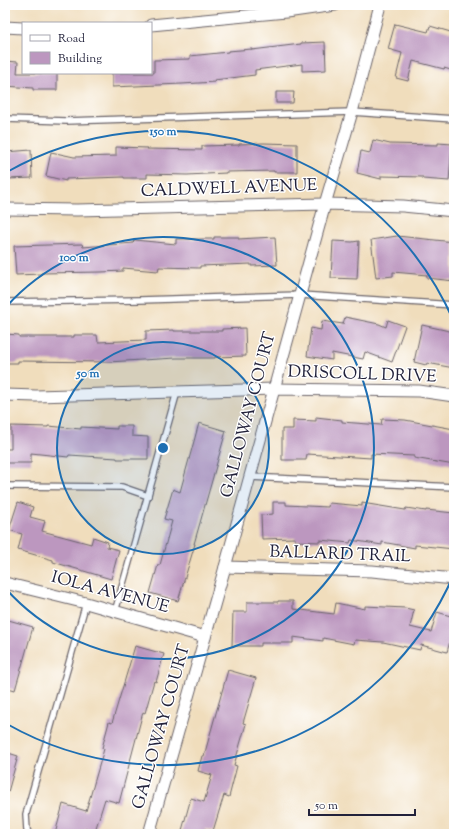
<svg xmlns="http://www.w3.org/2000/svg" width="459" height="839" font-family="'Sorts Mill Goudy',serif">
<rect width="100%" height="100%" fill="#fff"/>
<filter id="ink" filterUnits="userSpaceOnUse"><feTurbulence type="fractalNoise" baseFrequency=".025" numOctaves="2"/><feDisplacementMap in="SourceGraphic" scale="8" xChannelSelector="R" yChannelSelector="G"/><feConvolveMatrix kernelMatrix="1 2 1 2 8 2 1 2 1" color-interpolation-filters="sRGB"/></filter>
<filter id="wash" filterUnits="userSpaceOnUse"><feTurbulence type="fractalNoise" baseFrequency=".012" numOctaves="4" result="noise"/><feDisplacementMap in="SourceGraphic" scale="16" xChannelSelector="R" yChannelSelector="G"/><feGaussianBlur stdDeviation="0.9" result="paint"/><feColorMatrix in="noise" values="0 0 0 0 0 0 0 0 0 0 0 0 0 0 0 0 0 1.4 0 .05"/><feComposite in="paint" operator="in"/></filter>
<g filter="url(#wash)">
<rect width="100%" height="100%" fill="#f0ddbc"/>
<g id="blocks">
<!-- building -->
<g fill="#bc97bf">
<polygon points="395,24 428,32 430,26 454,33 454,71 444,68 444,69 413,61 408,81 396,78 402,53 388,49"/>
<polygon points="325,42 326,70 302,71 302,64 255,70 255,75 214,80 215,82 182,84 112,87 112,73 154,73 154,60 190,59 190,56 228,52 228,51 252,49 252,50 301,44 301,43"/>
<polygon points="5,61 18,62 17,73 57,73 57,90 33,90 33,88 5,86"/>
<polygon points="276,92 294,92 293,103 276,103"/>
<polygon points="373,140 390,144 438,145 438,143 452,144 449,181 423,179 423,177 381,176 381,179 357,173 361,151 370,153"/>
<polygon points="264,143 297,144 297,172 274,172 274,171 226,172 226,173 187,175 147,174 147,178 124,178 124,177 66,179 66,181 46,176 51,152 74,157 116,156 116,147 148,148 147,149 202,150 202,146 239,145 239,144"/>
<polygon points="31,150 32,178 8,179 6,152"/>
<polygon points="397,236 454,242 454,281 427,278 427,275 393,272 393,276 376,278 371,240"/>
<polygon points="214,237 238,237 238,239 275,237 277,265 251,266 251,264 200,266 200,268 159,267 158,271 123,268 123,271 101,272 41,273 41,274 16,275 14,246 82,244 83,247 133,243 134,240 176,244 176,239 214,239"/>
<polygon points="333,241 352,242 359,241 357,279 331,278"/>
<polygon points="345,317 379,324 386,327 388,320 405,326 392,362 365,352 363,359 332,353 332,360 307,356 311,328 321,330 322,321 343,324"/>
<polygon points="422,325 454,332 454,368 427,363 426,365 414,362"/>
<polygon points="245,328 246,356 215,357 215,358 176,358 108,362 18,361 18,363 5,363 5,334 19,335 19,337 74,337 74,335 97,335 98,342 146,340 146,331 174,330 174,331 222,331 222,329"/>
<polygon points="316,417 342,420 342,422 381,425 382,419 405,420 454,429 454,465 414,458 414,456 371,454 371,458 307,454 306,460 282,460 282,429 293,429 293,420 316,421"/>
<polygon points="199,423 226,431 194,544 195,544 178,601 150,593 158,565 160,565 172,521 164,519 173,489 180,492"/>
<polygon points="11,426 48,427 48,426 81,429 81,427 117,429 117,426 132,426 132,436 148,437 148,459 117,459 117,458 69,455 68,457 31,453 31,463 5,463 5,449 11,449"/>
<polygon points="18,502 33,507 30,517 45,521 42,531 91,544 93,537 108,542 107,547 119,550 111,579 53,562 53,560 18,550 22,534 9,530"/>
<polygon points="273,502 286,502 286,505 328,507 329,503 362,506 362,503 405,510 406,508 426,511 426,510 454,513 454,549 415,545 415,548 382,542 382,545 351,540 350,543 320,540 320,542 295,541 295,538 262,539 261,515 273,514"/>
<polygon points="278,601 293,601 293,609 334,614 336,603 365,609 365,606 405,608 414,610 410,627 431,632 437,612 454,617 454,627 447,652 421,645 420,650 383,642 355,640 354,644 323,638 323,641 293,637 293,643 261,643 261,646 232,646 233,612 247,612 247,602 278,602"/>
<polygon points="5,619 33,627 15,690 5,687"/>
<polygon points="135,646 164,654 156,682 154,681 145,713 143,712 119,803 105,799 95,831 86,828 85,834 55,834 63,804 86,811 104,749 102,748 109,722 112,723"/>
<polygon points="228,670 256,678 243,723 246,724 234,765 237,766 229,797 224,795 213,831 205,829 204,834 181,834 191,798 204,802 212,775 198,771 202,756 204,756"/>
<polygon points="5,752 18,756 8,792 5,791"/>
</g>
</g>
</g>
<g filter="url(#ink)">
<use href="#blocks" fill-opacity="0" stroke="#6a6368" stroke-width="1"/>
<g fill="none" stroke-linecap="round" stroke-linejoin="round">
<!-- service casing -->
<g stroke="#6a6368" stroke-width="8">
<g id="service">
<polyline points="5,119 66,121 352,112 454,119"/>
<polyline points="5,302 140,300 300,295 454,305"/>
<polyline points="250,477 454,487"/>
<polyline points="5,486 122,487 148,496"/>
<polyline points="115,612 177,392"/>
<polyline points="29,834 27,830 26,814 86,603"/>
</g>
</g>
<!-- minor casing -->
<g stroke="#6a6368" stroke-width="13">
<g id="minor">
<polyline points="151,25 286,12 335,5"/>
<polyline points="5,27 23,28"/>
<polyline points="5,209 77,210 325,204 403,206 454,211"/>
<polyline points="5,395 36,396 274,389 419,391 454,396"/>
<polyline points="225,567 372,571 454,579"/>
<polyline points="5,583 86,603 205,637"/>
<polyline points="149,834 225,567 325,204 352,112 380,5"/>
</g>
</g>
<!-- service -->
<use href="#service" stroke="#fff" stroke-width="5.5"/>
<!-- minor -->
<use href="#minor" stroke="#fff" stroke-width="11"/>
</g>
</g>
<!-- distance rings -->
<circle cx="163" cy="448" r="106" fill="#1f6fb2" fill-opacity=".12"/>
<g fill="none" stroke="#1f6fb2" stroke-width="2">
<circle cx="163" cy="448" r="106"/>
<path d="M6 307A211 211 0 1 1 6 589"/>
<path d="M454 574A317 317 0 0 1 7 724M7 172A317 317 0 0 1 454 322"/>
</g>
<g text-anchor="middle" dominant-baseline="central" stroke-width="3" stroke-linejoin="round" paint-order="stroke">
<!-- street labels -->
<g font-size="17" fill="#22223b" stroke="#fff">
<text transform="translate(229 189) rotate(-2)">CALDWELL AVENUE</text>
<text transform="translate(362 375) rotate(2)">DRISCOLL DRIVE</text>
<text transform="translate(249 415) rotate(-75)">GALLOWAY COURT</text>
<text transform="translate(340 555) rotate(2)">BALLARD TRAIL</text>
<text transform="translate(110 593) rotate(15)">IOLA AVENUE</text>
<text transform="translate(162 727) rotate(-74)">GALLOWAY COURT</text>
</g>
</g>
<circle cx="163" cy="448" r="6" fill="#1f6fb2" stroke="#fff" stroke-width="2"/>
<g font-size="12" text-anchor="middle" font-weight="bold" fill="#1f6fb2" stroke="#fff" stroke-width="3" stroke-linejoin="round" paint-order="stroke">
<text x="163" y="135">150 m</text>
<text x="74" y="261">100 m</text>
<text x="88" y="377">50 m</text>
</g>
<!-- margin -->
<rect width="459" height="839" fill="none" stroke="#fff" stroke-width="20"/>
<!-- legend -->
<rect x="22" y="22" width="130" height="52" fill="#ffffff" stroke="#a7a7b1"/>
<rect x="30" y="35" width="20" height="6" fill="#ffffff" stroke="#a7a7b1"/>
<text x="58" y="42" font-size="12" fill="#22223b">Road</text>
<rect x="30" y="52" width="20" height="12" fill="#bc97bf" stroke="#a7a7b1"/>
<text x="58" y="62" font-size="12" fill="#22223b">Building</text>
<!-- scale -->
<path d="M309 809v6h106v-6" fill="none" stroke="#22223b" stroke-width="2"/>
<text x="315" y="809" font-size="12" fill="#22223b" stroke="#ffffff" stroke-width="3" paint-order="stroke">50 m</text>
</svg>
